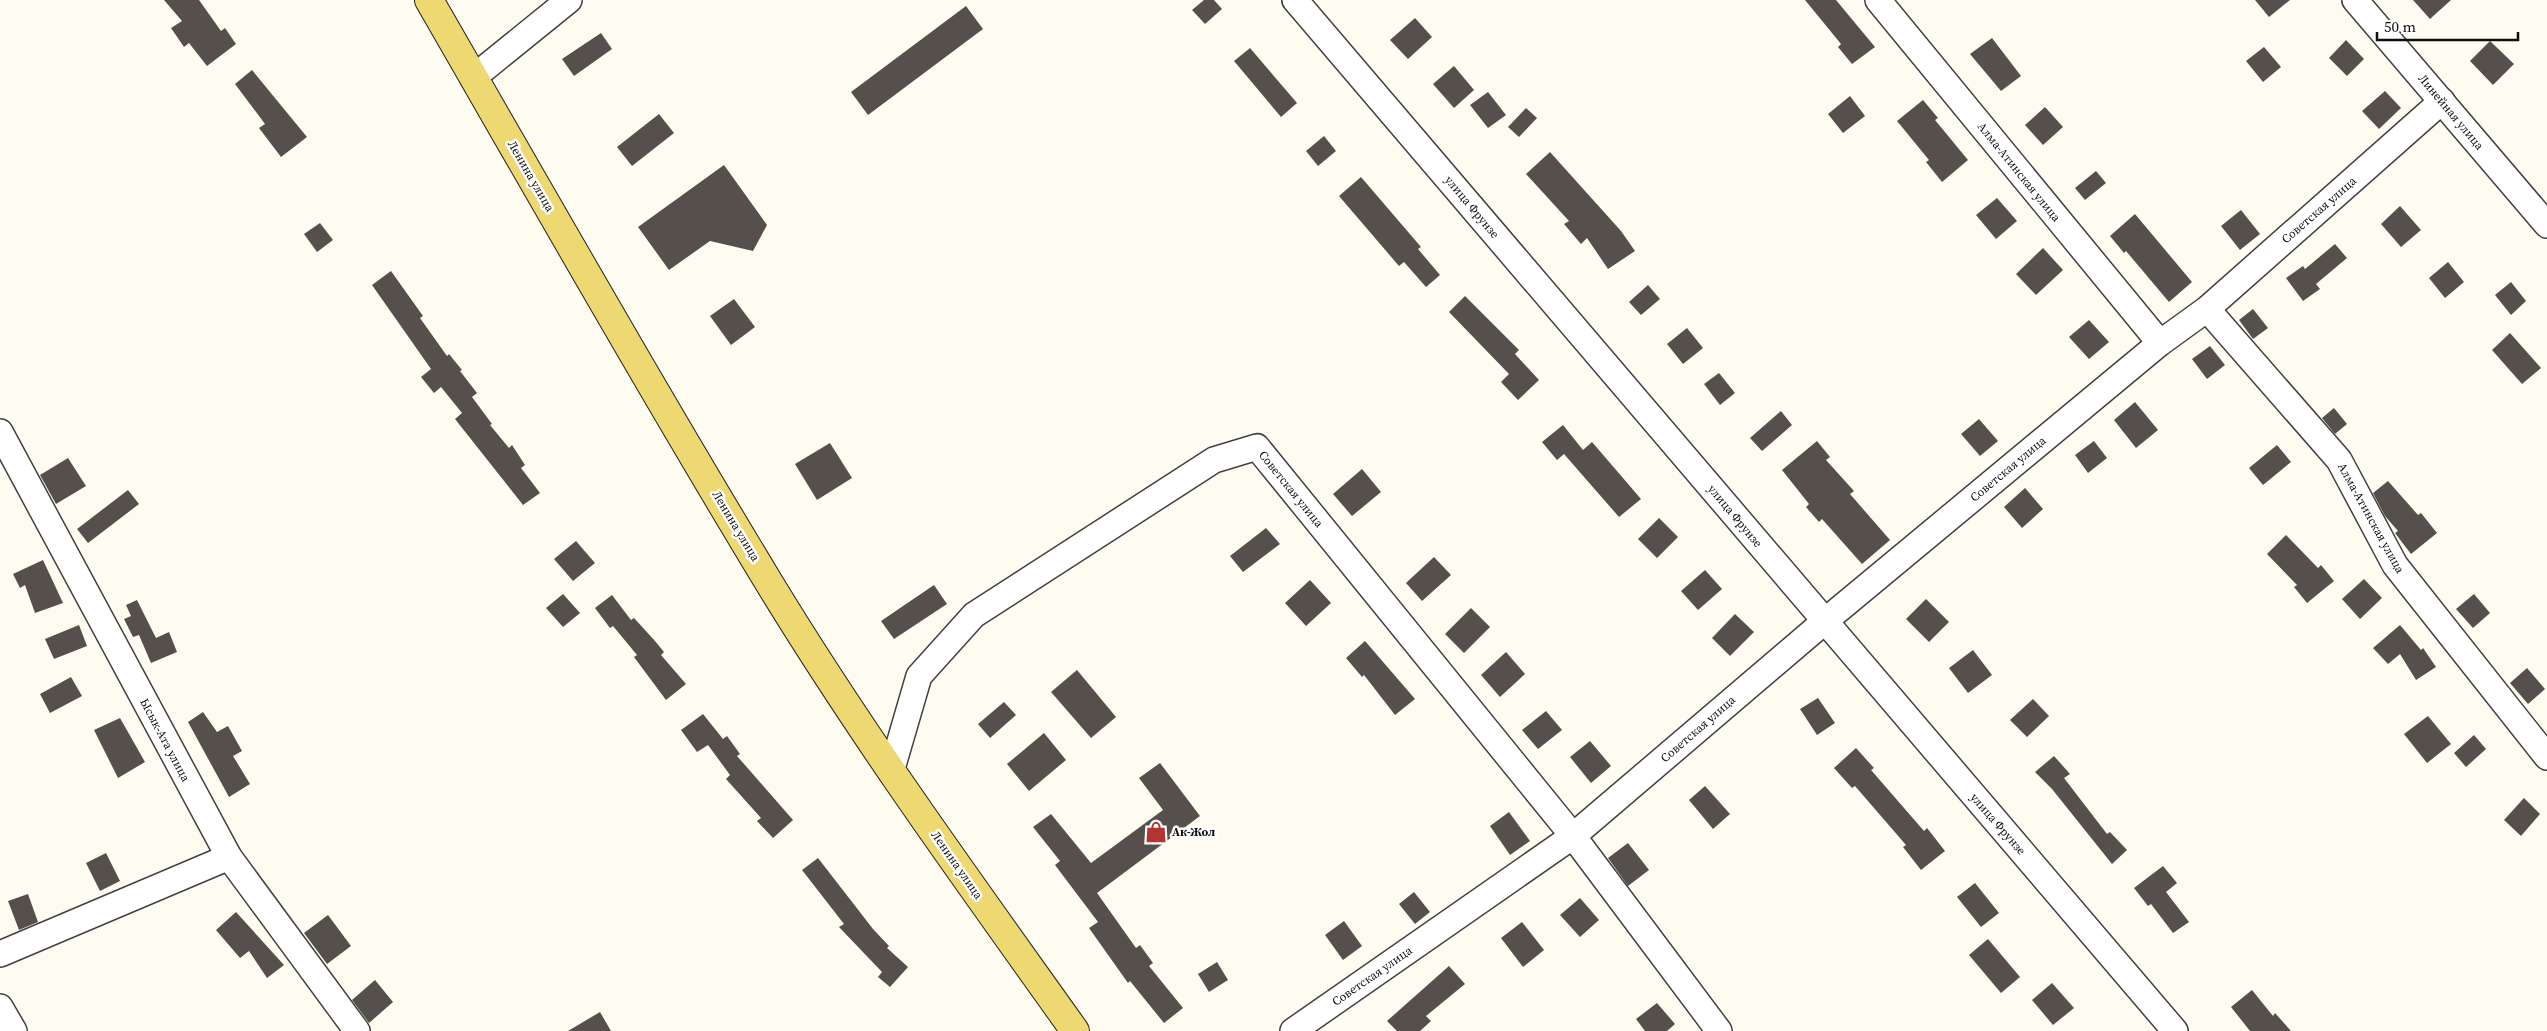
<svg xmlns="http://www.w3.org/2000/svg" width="2547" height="1031" font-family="'Source Serif 4',serif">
<rect width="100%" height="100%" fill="#fefcf1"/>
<!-- building -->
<g fill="#56504c">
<polygon points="164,0 199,0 221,31 225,28 236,44 207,66 189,43 184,47 171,28 182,21"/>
<polygon points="1204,0 1214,0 1222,9 1205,24 1192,10"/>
<polygon points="1805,0 1836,0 1875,47 1852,64 1838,47 1841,44"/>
<polygon points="2255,0 2290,0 2269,17"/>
<polygon points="2413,0 2451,0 2430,19"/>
<polygon points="966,6 983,29 868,115 851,92"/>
<polygon points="1415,18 1432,37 1408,59 1390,40"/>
<polygon points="601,33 612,49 574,76 562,59"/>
<polygon points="1992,38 2021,76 2001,91 1970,54"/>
<polygon points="2346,40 2364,59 2347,76 2329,58"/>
<polygon points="2490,41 2514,64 2493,85 2470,61"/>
<polygon points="2264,47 2281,67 2263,82 2246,61"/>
<polygon points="1250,48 1297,103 1281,117 1234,61"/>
<polygon points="1454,66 1474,90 1454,108 1433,84"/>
<polygon points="252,70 307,137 281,157 259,128 265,124 235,84"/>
<polygon points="2385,91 2401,108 2379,129 2362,111"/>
<polygon points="1488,92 1506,115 1488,128 1470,105"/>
<polygon points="1850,96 1865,116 1843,133 1828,114"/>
<polygon points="1923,100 1938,118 1935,120 1968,160 1942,182 1926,162 1929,160 1897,121"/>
<polygon points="2045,107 2063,127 2043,145 2025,125"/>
<polygon points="1526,108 1537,118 1519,137 1508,127"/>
<polygon points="659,114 674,133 632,166 617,147"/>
<polygon points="1324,136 1336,151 1318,166 1306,151"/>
<polygon points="1550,152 1621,231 1635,251 1608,269 1587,238 1581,244 1564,224 1569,221 1526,174"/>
<polygon points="724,165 767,225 753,251 710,241 669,270 638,227"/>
<polygon points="2096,171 2106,183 2085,200 2075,188"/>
<polygon points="1361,177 1421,247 1418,249 1440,275 1426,287 1404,262 1399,266 1339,196"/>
<polygon points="1997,198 2017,221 1996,239 1976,215"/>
<polygon points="2400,206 2421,230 2401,247 2381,224"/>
<polygon points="2241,210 2260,234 2240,250 2221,226"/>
<polygon points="2135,214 2192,282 2169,302 2126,251 2124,253 2110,236"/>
<polygon points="320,223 333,240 317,252 304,234"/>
<polygon points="2335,244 2347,258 2316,284 2320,289 2303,301 2286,278 2303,266 2305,269"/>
<polygon points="2043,248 2063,270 2036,295 2016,274"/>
<polygon points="2448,262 2464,282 2445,298 2429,278"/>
<polygon points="391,271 423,316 420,318 447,356 449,354 462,370 460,371 477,393 472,397 492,424 490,425 509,448 512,445 525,465 521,468 540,493 523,505 455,419 462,413 441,387 434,393 421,377 431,369 372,285"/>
<polygon points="2511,282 2526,301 2511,315 2495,295"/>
<polygon points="1648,285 1660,299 1641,315 1629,302"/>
<polygon points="1465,296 1519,350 1515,354 1539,380 1518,400 1501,382 1509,374 1449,312"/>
<polygon points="734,299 755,327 731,345 710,316"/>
<polygon points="2253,309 2268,328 2253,339 2239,320"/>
<polygon points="2089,320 2109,342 2089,359 2069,337"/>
<polygon points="1687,328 1703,348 1683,364 1667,344"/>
<polygon points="2510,333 2541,368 2522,384 2492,350"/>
<polygon points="2210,346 2225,365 2207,379 2192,359"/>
<polygon points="1719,373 1735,393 1720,405 1704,384"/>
<polygon points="2135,402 2158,430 2136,448 2114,420"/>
<polygon points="2334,408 2347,424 2335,434 2322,418"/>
<polygon points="1781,411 1792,425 1762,451 1750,438"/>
<polygon points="1979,419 1998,441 1980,456 1961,434"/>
<polygon points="1563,425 1583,450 1592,442 1641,499 1619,517 1564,454 1557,460 1542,442"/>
<polygon points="1817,441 1830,457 1826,460 1854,491 1850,494 1890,540 1862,564 1822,519 1819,522 1806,507 1809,504 1782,470"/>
<polygon points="2094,441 2107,458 2088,473 2075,455"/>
<polygon points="830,443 852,478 817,500 795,464"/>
<polygon points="2277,445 2291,462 2263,485 2249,468"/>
<polygon points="68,458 86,486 56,504 40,475"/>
<polygon points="1362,469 1381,492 1352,516 1333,494"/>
<polygon points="2388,481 2418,515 2421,513 2437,533 2411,554 2395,533 2398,531 2385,516 2373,493"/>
<polygon points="2025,488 2043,509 2022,528 2004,507"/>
<polygon points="128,490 139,504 88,543 77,529"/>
<polygon points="1659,518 1678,537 1657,558 1638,539"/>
<polygon points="1266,528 1280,544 1243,572 1230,556"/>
<polygon points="2286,535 2318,568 2321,565 2334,581 2307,603 2294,587 2297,585 2267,554"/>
<polygon points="576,541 595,563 573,581 554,559"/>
<polygon points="1434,557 1451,575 1422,601 1406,583"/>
<polygon points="43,560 63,603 35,613 25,585 20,588 13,574"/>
<polygon points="1705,570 1722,589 1698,610 1681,591"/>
<polygon points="2364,579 2382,598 2360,619 2342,599"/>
<polygon points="1310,580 1331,603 1306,626 1285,603"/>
<polygon points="934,585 947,604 894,639 881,621"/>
<polygon points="563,594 580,613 563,627 546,608"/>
<polygon points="2474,594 2490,613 2473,628 2456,609"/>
<polygon points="612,595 631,620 634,618 655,641 664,652 661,655 686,684 666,700 634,657 637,655 613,626 610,628 595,608"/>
<polygon points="1926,599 1949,622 1929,642 1906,619"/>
<polygon points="137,600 156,638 169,632 177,652 151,663 139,635 133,637 124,619 131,616 126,605"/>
<polygon points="1471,608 1490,627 1464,653 1445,634"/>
<polygon points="1735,614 1754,632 1730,656 1712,638"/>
<polygon points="79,625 87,646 54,659 45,639"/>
<polygon points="2400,625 2421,650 2423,648 2436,667 2416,680 2400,654 2388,664 2373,648"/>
<polygon points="1365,641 1415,699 1395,715 1364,675 1362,677 1346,658"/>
<polygon points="1973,650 1992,675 1968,693 1949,668"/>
<polygon points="1506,652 1525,674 1500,697 1481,675"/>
<polygon points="2527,668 2545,689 2528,704 2510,683"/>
<polygon points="1077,670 1116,717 1091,738 1051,692"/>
<polygon points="71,677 82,696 50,713 40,694"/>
<polygon points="1818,698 1835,723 1817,735 1800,709"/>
<polygon points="2033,699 2049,716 2027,737 2010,720"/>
<polygon points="1004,702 1016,715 990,738 978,724"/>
<polygon points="1546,711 1562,730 1538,749 1522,730"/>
<polygon points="203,712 217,732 228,726 242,751 233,756 250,784 229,797 188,722"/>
<polygon points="703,714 723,739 727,736 740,754 737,756 793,820 773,838 757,821 761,818 726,779 730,775 708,745 697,752 681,730"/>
<polygon points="2428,716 2451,744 2427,763 2404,734"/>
<polygon points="120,718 145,762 118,778 94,730"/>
<polygon points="1044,733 1066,760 1029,791 1007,764"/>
<polygon points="2474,735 2486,749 2466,767 2454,753"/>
<polygon points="1590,741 1611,766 1591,783 1570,757"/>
<polygon points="1856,748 1874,768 1871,770 1924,831 1927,828 1945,851 1921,870 1903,847 1906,845 1855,786 1852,788 1834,768"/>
<polygon points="2054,756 2070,774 2064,778 2107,834 2110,832 2127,850 2112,864 2052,789 2035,772"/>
<polygon points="1160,763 1200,816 1097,893 1136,948 1140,945 1153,963 1149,966 1183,1008 1164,1023 1130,981 1128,983 1089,928 1098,922 1055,865 1060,861 1033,827 1051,814 1091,863 1163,810 1139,778"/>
<polygon points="1705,786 1730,814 1713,829 1689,800"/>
<polygon points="2524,798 2540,814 2521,836 2504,820"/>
<polygon points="1509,812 1530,841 1510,855 1490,826"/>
<polygon points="1628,843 1649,870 1628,886 1608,858"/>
<polygon points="106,853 120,881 100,891 86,863"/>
<polygon points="818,858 873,929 889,946 887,948 908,967 890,987 878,977 882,972 839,927 844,924 802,870"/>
<polygon points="2163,866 2177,883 2166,892 2189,922 2173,933 2151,904 2148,906 2134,888"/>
<polygon points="1975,883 1999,913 1981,927 1957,897"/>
<polygon points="1414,892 1430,912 1415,924 1399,904"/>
<polygon points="28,894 38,922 19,930 8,901"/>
<polygon points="1580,898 1599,920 1580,937 1560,915"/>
<polygon points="236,912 284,965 267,978 249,951 240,958 216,930"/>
<polygon points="328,915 351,946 327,964 304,933"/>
<polygon points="1344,921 1362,946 1343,960 1325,935"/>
<polygon points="1522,922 1544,950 1523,967 1501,938"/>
<polygon points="1988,939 2020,977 2001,993 1969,955"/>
<polygon points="1217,962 1228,980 1209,992 1198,974"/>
<polygon points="1449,966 1465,984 1426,1016 1431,1021 1420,1031 1397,1031 1387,1021"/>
<polygon points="375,980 393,1002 369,1023 352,1000"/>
<polygon points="2052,983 2074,1008 2053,1025 2032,1000"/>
<polygon points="2252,990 2273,1016 2275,1013 2291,1031 2250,1031 2231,1007"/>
<polygon points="1657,1003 1675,1024 1667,1031 1645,1031 1636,1019"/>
<polygon points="600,1012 611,1031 568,1031"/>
</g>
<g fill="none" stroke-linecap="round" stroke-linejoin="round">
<!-- minor casing -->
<g stroke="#414141" stroke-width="28">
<g id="minor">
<polyline points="1295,0 2175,1031"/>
<polyline points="1878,0 2160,343"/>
<polyline points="2355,0 2547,225"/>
<polyline points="474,77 569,0"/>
<polyline points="2207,309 2339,460 2395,565 2547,757"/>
<polyline points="0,432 229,857 357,1031"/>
<polyline points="891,772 919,676 974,615 1214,460 1257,447 1573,836 1719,1031"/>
<polyline points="0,954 229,857"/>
<polyline points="0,1007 14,1031"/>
<polyline points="1293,1031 1573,836 1825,621 2160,343 2207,309 2442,101"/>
</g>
</g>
<!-- major casing -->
<g stroke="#1f1f1f" stroke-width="30">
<path id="major" d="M 429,0 C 542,196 654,393 771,586 C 865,740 971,885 1075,1031"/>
</g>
<!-- minor -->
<use href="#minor" stroke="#fff" stroke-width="25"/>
<!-- major -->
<use href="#major" stroke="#edd872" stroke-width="28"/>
</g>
<!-- icons -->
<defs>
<g id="shop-bare" transform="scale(1.725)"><path d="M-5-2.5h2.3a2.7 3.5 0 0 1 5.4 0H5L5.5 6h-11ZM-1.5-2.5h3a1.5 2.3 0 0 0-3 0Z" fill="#b33532" stroke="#fff" stroke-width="2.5" paint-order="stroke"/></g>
</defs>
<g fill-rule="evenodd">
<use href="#shop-bare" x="1156" y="832"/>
</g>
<g text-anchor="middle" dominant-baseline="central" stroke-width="5" stroke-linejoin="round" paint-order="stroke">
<!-- street labels -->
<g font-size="12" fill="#0e0e0e" stroke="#fff">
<text transform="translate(2451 112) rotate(50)">Линейная улица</text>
<text transform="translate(2019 172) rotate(51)">Алма-Атинская улица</text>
<text transform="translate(531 176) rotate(60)">Ленина улица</text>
<text transform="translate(1472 207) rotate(50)">улица Фрунзе</text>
<text transform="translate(2319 210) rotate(-41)">Советская улица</text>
<text transform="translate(2008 469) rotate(-40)">Советская улица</text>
<text transform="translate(1291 489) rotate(51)">Советская улица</text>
<text transform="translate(1735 516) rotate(50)">улица Фрунзе</text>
<text transform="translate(2371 518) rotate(61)">Алма-Атинская улица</text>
<text transform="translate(736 526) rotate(59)">Ленина улица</text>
<text transform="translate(1698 729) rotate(-41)">Советская улица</text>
<text transform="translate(165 740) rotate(62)">Ысык-Ата улица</text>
<text transform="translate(1998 824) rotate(49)">улица Фрунзе</text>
<text transform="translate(957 865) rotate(55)">Ленина улица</text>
<text transform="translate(1372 976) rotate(-35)">Советская улица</text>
</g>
<!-- poi labels -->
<g font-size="12" font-weight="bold" fill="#0e0e0e" stroke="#fff" text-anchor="start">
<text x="1172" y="832">Ак-Жол</text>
</g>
</g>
<!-- scale -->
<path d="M2377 32v8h141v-8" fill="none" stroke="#0e0e0e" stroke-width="2.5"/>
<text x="2384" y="32" font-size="15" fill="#0e0e0e" stroke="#ffffff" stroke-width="4" paint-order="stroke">50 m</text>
</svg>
